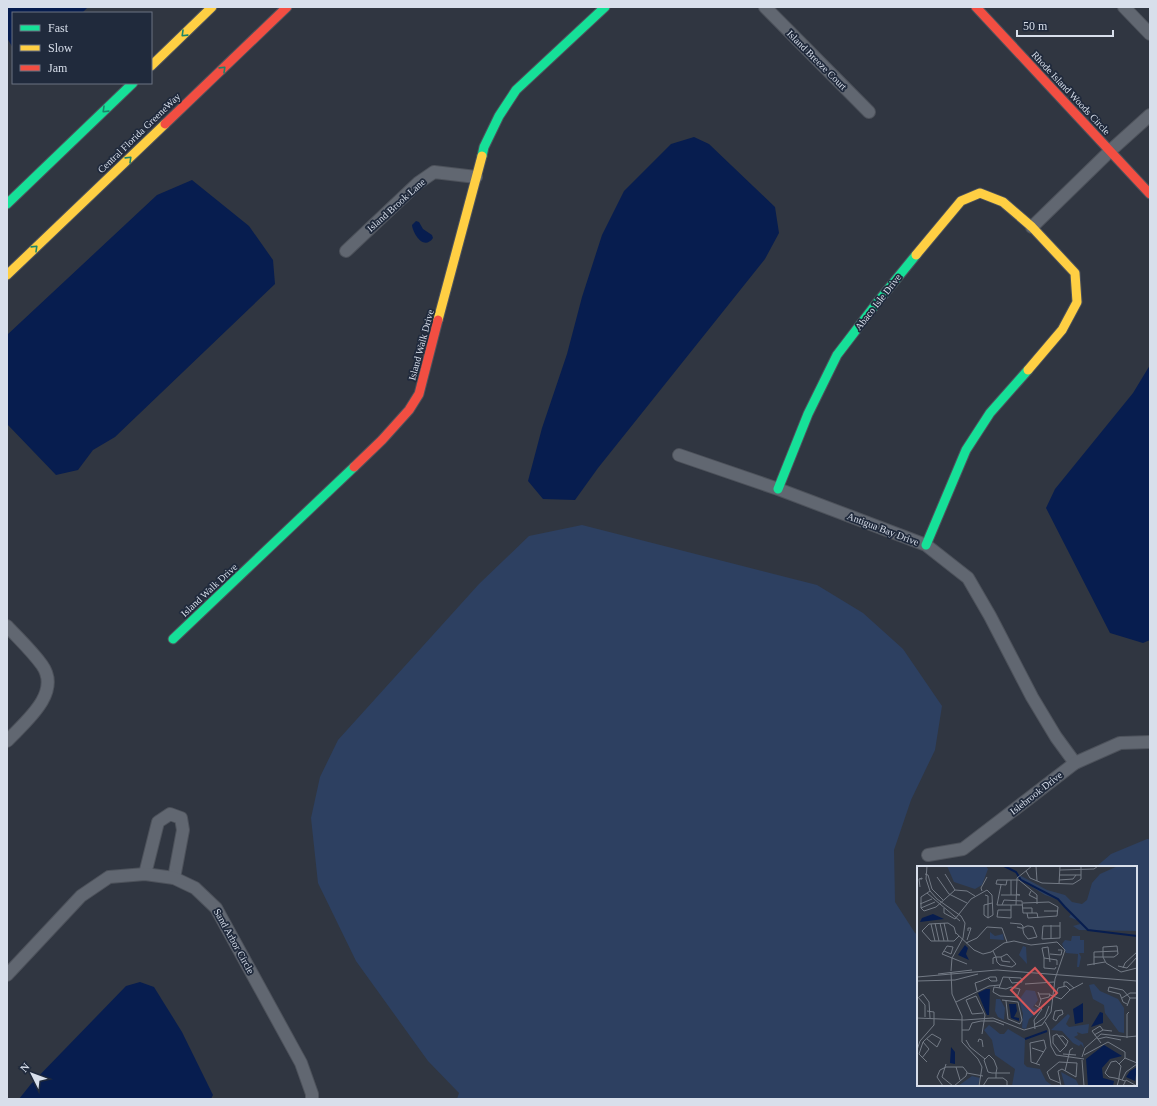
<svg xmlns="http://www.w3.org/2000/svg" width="1157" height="1106" font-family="'Times New Roman',serif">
<rect width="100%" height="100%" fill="#303641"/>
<!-- green -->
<polygon fill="#2d4061" points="582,525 817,585 863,613 903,649 942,706 935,750 911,800 894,850 895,902 915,933 918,935 918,1085 1136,1085 1136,867 1096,867 1111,854 1147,839 1150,839 1150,1099 457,1099 459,1093 428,1061 356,961 318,883 311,818 320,777 338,740 479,584 529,536"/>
<!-- water -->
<g fill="#071d4f">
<polygon points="7,7 88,7 82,13 13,13 13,48 7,38"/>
<polygon points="694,137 709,144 775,207 779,233 765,259 598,468 575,500 543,499 528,481 542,428 567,354 582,297 602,235 624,191 671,144"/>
<polygon points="192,180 249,226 273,260 275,284 115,437 93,450 78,470 56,475 7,424 7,335 157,195"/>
<path d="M 416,221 L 419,222 L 423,229 L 432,235 L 433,238 C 424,251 413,234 412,225 Z"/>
<polygon points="1150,365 1150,640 1143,643 1110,633 1046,508 1055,489 1133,393"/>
<polygon points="140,982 154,987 182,1032 213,1095 211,1099 19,1099 31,1084 126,986"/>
</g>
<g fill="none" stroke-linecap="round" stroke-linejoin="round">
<!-- street casing -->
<g stroke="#4d525b" stroke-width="14">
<g id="street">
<polyline points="765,7 869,112"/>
<polyline points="1124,7 1150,34"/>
<polyline points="1032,227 1110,151 1150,115"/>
<polyline points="346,251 418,183 434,172 476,177"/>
<polyline points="679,455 778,489 926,545 968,578 990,616 1032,697 1056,737 1075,763"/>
<path d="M 7,626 C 18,638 32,651 42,665 C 62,693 25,722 7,741"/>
<polyline points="928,855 963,849 1075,763 1120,743 1150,742"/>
<polyline points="145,874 158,822 170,814 181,818 183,830 174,878"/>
<polyline points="7,975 81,896 109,877 145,874 174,878 195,888 216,908 301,1063 312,1094 312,1099"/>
</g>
</g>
<!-- fast casing -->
<g stroke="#4d525b" stroke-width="11">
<g id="fast">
<polyline points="482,156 484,147 499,116 516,90 605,7"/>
<polyline points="7,204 133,83"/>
<polyline points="778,489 808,414 837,355 876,304 916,255"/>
<polyline points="926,545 966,450 990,413 1028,370"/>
<polyline points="173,639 354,467"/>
</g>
</g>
<!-- slow casing -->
<g stroke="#4d525b" stroke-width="11">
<g id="slow">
<polyline points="151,66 212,7"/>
<polyline points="916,255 961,201 980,193 1003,202 1032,227 1075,273 1077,302 1062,330 1028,370"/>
<polyline points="7,275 165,124"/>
<polyline points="438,320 482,156"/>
</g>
</g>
<!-- jam casing -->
<g stroke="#4d525b" stroke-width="11">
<g id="jam">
<polyline points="976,7 1150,194"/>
<polyline points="165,124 287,7"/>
<polyline points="354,467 382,440 409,410 419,394 438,320"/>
</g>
</g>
<!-- street -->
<use href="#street" stroke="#616771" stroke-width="12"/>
<!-- fast -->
<use href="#fast" stroke="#16e098" stroke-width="9"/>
<!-- slow -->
<use href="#slow" stroke="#ffcf43" stroke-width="9"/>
<!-- jam -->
<use href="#jam" stroke="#f24e42" stroke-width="9"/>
</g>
<!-- one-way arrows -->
<defs><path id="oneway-chevron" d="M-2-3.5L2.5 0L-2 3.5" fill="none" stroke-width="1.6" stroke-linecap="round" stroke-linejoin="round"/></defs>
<g stroke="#1b856a">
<use href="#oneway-chevron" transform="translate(184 34) rotate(136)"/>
<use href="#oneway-chevron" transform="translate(223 69) rotate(-44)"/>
<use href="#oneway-chevron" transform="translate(105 110) rotate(136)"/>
<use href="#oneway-chevron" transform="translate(129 159) rotate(-44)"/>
<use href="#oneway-chevron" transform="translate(35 248) rotate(-44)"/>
</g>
<g text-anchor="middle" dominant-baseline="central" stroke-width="3.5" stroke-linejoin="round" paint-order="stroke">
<!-- street labels -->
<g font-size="10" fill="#d8dfeb" stroke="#202a3c">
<text transform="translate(817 60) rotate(45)">Island Breeze Court</text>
<text transform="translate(1071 93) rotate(47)">Rhode Island Woods Circle</text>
<text transform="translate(139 133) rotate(-44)">Central Florida GreeneWay</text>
<text transform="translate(396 205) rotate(-42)">Island Brook Lane</text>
<text transform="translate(878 302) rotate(-52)">Abaco Isle Drive</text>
<text transform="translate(421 345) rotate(-75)">Island Walk Drive</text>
<text transform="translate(883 529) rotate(21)">Antigua Bay Drive</text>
<text transform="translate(209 590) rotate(-43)">Island Walk Drive</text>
<text transform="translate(1036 793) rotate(-38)">Islebrook Drive</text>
<text transform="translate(234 941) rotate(61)">Sand Arbor Circle</text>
</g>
</g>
<!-- overview -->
<g transform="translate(917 866)">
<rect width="220" height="220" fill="#303641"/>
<path d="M 30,0 L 69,0 L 71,3 L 65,19 L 58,23 L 37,16 ZM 201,0 L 220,0 L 220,65 L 162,64 L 156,60 L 163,58 L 162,55 L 152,51 L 154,48 L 142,34 L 128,29 L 101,12 L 104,10 L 130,24 L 148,29 L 155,36 L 165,38 L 170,34 L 175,17 L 183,8 ZM 73,66 L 78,70 L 86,68 L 87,74 L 73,73 ZM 155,70 L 163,70 L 163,74 L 167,74 L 167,87 L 162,87 L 164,91 L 162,101 L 160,101 L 161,88 L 149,87 L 145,78 L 148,74 L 154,75 ZM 106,80 L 109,81 L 110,98 L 102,89 ZM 177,118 L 183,125 L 201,133 L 207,142 L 207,167 L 202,166 L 188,147 L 187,139 L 176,133 L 172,119 ZM 109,124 L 118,125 L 121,134 L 116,141 L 123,144 L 112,153 L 109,163 L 105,162 L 106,148 L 102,134 ZM 79,133 L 83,133 L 88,142 L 87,154 L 81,151 L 78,145 ZM 151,148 L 153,150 L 149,158 L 152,161 L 172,158 L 171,167 L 165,168 L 160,166 L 161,169 L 157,171 L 166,177 L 167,182 L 164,178 L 162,180 L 156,177 L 145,165 L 134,164 ZM 72,159 L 83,168 L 87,168 L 91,163 L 108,173 L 107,198 L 110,201 L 123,203 L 129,215 L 136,220 L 95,220 L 98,203 L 78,189 L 75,174 L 67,164 ZM 144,206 L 159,214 L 162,220 L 148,220 ZM 55,210 L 63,212 L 61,220 L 41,220 Z" fill="#2d4061"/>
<path d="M 16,48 L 27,53 L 3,56 L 5,52 ZM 48,79 L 51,82 L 49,88 L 52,94 L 41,89 ZM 69,123 L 73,123 L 72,149 L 70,149 L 61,127 ZM 166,137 L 166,156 L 158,158 L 156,143 ZM 92,138 L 99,138 L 100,145 L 97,151 L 102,152 L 102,155 L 94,152 ZM 183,146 L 186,147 L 186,157 L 174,161 ZM 187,179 L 205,190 L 193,193 L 185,202 L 186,212 L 197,215 L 196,220 L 171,220 L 169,193 ZM 34,181 L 38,186 L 38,198 L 33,197 ZM 220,201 L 218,215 L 209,211 L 213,205 Z" fill="#071d4f"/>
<path fill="none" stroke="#071d4f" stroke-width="2" d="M 87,0 L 99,6 L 104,14 L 141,33 L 148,41M 148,41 L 171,64 L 220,70M 108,173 L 130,165"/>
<path fill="none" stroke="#737a85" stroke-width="1" d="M 10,0 L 9,13 L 13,25 L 20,33 L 44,50 L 48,57 L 46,72 L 35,92 L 34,105M 119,0 L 120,15M 143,4 L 177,3 L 181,0M 109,5 L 113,12 L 125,17 L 156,18 L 164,13 L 164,0M 8,8 L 11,9 L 15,23 L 26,34M 28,8 L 38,24M 142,9 L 164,9M 20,11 L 32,28 L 50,37M 2,13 L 5,12 L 5,13 L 2,13 L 3,21M 90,14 L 89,19 L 79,18 L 80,14 L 102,14 L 120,29 L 120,38M 142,14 L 156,13 L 159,9M 142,18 L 143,0M 84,19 L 80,39 L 106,39M 13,25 L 4,31 L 4,42 L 7,45 L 19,41 L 38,24 L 50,25 L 58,30M 65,25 L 64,22 L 70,11M 114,25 L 112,29 L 120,33M 10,27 L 43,55M 68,29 L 71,30 L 71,52M 84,29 L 103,29 L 99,28M 94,29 L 94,14M 106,37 L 132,36 L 141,41 L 140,50 L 111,52 L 110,47M 3,38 L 15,33M 85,39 L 87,34 L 105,35 L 106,47 L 120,47 L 121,52M 99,39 L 100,12 L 115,0M 4,42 L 18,36M 27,42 L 27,47 L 38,53 L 54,33 L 70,24 L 75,29 L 76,49 L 71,52M 106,42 L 115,42 L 115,47M 94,44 L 81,44 L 80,51 L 94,52 L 94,39M 127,45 L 141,45M 71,52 L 67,49 L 67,39 L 75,37M 143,56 L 143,60 L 126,60 L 125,73 L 143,72 L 143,60M 18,57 L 22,75M 23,57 L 27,75M 27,57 L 31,75M 93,57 L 104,58 L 106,60 L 106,64 L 107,68 L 111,73 L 120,71 L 116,61 L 112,60 L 110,60 L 106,62 L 104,62 L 100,61M 14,58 L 18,75M 134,59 L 134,73M 39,67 L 57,84 L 66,88 L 74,86 L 87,77 L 97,75 L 114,79 L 140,76 L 148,84 L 138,113 L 134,146 L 125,159 L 107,164 L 76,152 L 47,154M 39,68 L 37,61 L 31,57 L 12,58 L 5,65 L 14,75 L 37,75 L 42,70M 50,74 L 54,62 L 51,62 L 51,65M 49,77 L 60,72 L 70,61 L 85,62 L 90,76M 27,85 L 34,88 L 36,81 L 30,80 L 25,88 L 50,98M 133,88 L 144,89 L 145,84 L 141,84M 84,91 L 85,95 L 93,96M 177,91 L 197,91 L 201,88 L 200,80 L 186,81 L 186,91 L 189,97 L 204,106 L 220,102M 127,92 L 125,82 L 131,81 L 133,96M 76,98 L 76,92 L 79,91 L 84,91 L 90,88 L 99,98 L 95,101 L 83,99 L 80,96 L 79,91 L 76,85M 170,99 L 188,96M 177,99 L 177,86 L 201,85M 201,100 L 210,102 L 220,91M 139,101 L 138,103 L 127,102 L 127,92 L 140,94 L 140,99M 206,102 L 208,97 L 220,86M 34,106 L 35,128 L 45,150 L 45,176 L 61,193 L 65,201 L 62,220M 21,108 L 55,104M 0,111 L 80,104 L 220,115M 0,115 L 38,114 L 61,108M 108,118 L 137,116M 94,121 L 103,123 L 100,131 L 83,130 L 76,126 L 77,121 L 89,123 ZM 147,121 L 147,116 L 150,116 L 157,122M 82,122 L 86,111 L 104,112 L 105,116 L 95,117 L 92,112M 153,124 L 166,117M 60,125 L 58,117 L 64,115 L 71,112 L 73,111 L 79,111 L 80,115 L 74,115 L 71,112M 121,126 L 124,134 L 122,140M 122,128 L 133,128 L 132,131 L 124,133M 133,129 L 144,133 L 153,124 L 149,120 L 141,122 L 139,129M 0,130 L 8,139 L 8,151M 2,131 L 6,128 L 12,136 L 13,152M 205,132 L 213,127 L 220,127M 85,134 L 101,136 L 105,154 L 103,158 L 91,153 L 89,135M 39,136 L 72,120 L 83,119M 210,138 L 206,136 L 203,128 L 191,125 L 192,121 L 206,124 L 213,132M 118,139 L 125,143 L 117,154 L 118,163M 210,140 L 213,132 L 220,132M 145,144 L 146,148 L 142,150 L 139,155 L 136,153 L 138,145 ZM 0,152 L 47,154M 128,156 L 132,163 L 134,180 L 139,189 L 167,193M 117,159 L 128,151 L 132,140M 45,164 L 52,164 L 55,157 L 64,155 L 77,155 L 87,159M 65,168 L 68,149 L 59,130 L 49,134 L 55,148 L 66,147M 140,168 L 149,180 L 143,186 L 136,177 L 136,170 ZM 177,169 L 186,164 L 195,165M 141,170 L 146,170 L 151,175 L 149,180M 210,172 L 210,148 L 212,146M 10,173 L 20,181 L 24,173 L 15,168 L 8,174 L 6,176 L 2,188 L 10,196M 181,173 L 189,171 L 204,174M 49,174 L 53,181 L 68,193M 61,176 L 62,173 L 65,174 L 66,181M 184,177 L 175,165 L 183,160 L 186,164M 115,182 L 127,186M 0,184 L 3,175 L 17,159 L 17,146 L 10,145M 146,188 L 159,189M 167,189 L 191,176 L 208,186 L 208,192 L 202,198M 165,191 L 168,182 L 184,168 L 210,171 L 220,170M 5,192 L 12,183 L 6,176M 208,192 L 220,197M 165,194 L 167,220M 29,198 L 25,211 L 36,220M 119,198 L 129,182 L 127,174 L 113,177 L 114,196 L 123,199M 39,201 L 43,214M 148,205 L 153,184 L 156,182M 50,207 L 66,210M 79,212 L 79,207 L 80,202 L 77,194 L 72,189 L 67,194 L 71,206 L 75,207 L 93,207M 205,214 L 209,206 L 220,198M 143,217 L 133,213 L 130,206 L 142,196 L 160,197 L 159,211 L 145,203 L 141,205 L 144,220M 26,220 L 20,211 L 23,204 L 29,201 L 46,201 L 50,206 L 49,210 L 37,220M 66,220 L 71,212 L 86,212 L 90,215 L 90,220M 200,220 L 202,213 L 202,211 L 204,200 L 199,195 L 194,196 L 188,207 L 192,211 L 198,212 L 202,213 L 208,215M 206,220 L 209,214 L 220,220"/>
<path fill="#d65659" fill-opacity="0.15" stroke="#d65659" stroke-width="2" d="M 118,102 L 140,127 L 117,148 L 94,124 Z"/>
<rect width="220" height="220" fill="none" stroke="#d8dfeb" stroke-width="2"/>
</g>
<!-- border -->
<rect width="1157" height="1106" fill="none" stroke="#d8dfeb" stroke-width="16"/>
<!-- legend -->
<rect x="12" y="12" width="140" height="72" fill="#202a3c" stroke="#6a7282"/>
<rect x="20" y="25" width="20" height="6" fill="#16e098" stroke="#6a7282"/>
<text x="48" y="32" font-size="12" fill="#d8dfeb">Fast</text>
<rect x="20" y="45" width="20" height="6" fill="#ffcf43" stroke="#6a7282"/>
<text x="48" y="52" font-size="12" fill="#d8dfeb">Slow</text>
<rect x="20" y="65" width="20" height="6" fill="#f24e42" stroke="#6a7282"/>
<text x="48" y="72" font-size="12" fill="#d8dfeb">Jam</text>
<!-- north arrow -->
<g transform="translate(32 1074) rotate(312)" stroke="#202a3c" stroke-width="3" paint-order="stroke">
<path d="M0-3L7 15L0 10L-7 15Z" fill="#d8dfeb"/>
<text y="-6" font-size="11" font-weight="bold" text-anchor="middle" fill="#d8dfeb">N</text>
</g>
<!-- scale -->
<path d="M1017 30v6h96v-6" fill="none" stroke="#d8dfeb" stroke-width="2"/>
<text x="1023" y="30" font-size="12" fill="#d8dfeb" stroke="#202a3c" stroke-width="3" paint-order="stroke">50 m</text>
</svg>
